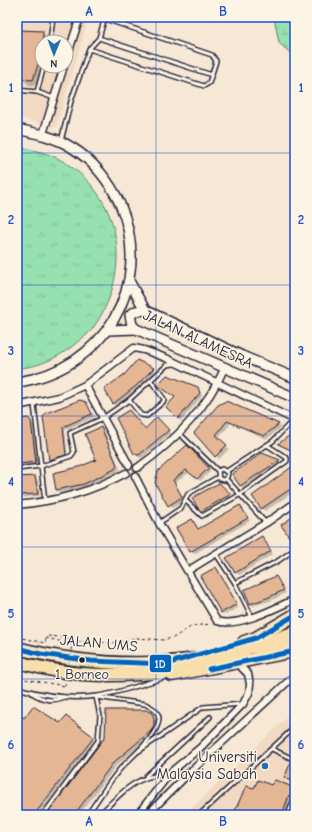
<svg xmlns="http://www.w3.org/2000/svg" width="312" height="832" font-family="'Comic Neue',sans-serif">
<defs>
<pattern id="grass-tufts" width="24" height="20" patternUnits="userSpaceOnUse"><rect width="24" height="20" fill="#97e0af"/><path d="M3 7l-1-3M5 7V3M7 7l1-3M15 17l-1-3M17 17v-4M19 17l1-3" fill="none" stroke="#82c097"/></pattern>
<pattern id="wetland-marsh" width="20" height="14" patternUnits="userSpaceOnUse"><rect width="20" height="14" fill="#97e0af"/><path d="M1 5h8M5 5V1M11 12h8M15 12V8" fill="none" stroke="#82c097"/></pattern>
</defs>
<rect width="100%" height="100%" fill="#f7e8d5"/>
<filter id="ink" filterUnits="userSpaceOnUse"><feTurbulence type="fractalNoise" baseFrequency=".025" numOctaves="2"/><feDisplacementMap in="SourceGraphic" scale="8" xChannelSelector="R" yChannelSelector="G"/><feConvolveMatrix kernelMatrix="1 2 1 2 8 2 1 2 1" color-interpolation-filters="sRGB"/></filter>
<g filter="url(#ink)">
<!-- built -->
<g fill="#f1d9c2" fill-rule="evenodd">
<path d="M 17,17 L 89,17 L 56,128 L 17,117 ZM 42,42 L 66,42 L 66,66 L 42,66 Z"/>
<polygon points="295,710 295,815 184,815 283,721"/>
</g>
<!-- grass -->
<path fill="url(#grass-tufts)" stroke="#5c8175" d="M 17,147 C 37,150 57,155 73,168 C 125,207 130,277 93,328 C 89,334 81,339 75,344 C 60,357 37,368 17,368 Z"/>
<!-- wetland -->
<polygon fill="url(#wetland-marsh)" stroke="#5c8175" points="274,17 295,17 295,57 279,43"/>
<!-- shadow -->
<g fill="#0003">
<polygon points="27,17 50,17 50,19 28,18"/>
<polygon points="42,32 48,38 48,42 42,42 42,66 45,66 39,85 29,85 23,79 23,69 19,65"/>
<polygon points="153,369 156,371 139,389 116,406 113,403"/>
<polygon points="198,388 202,396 181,421 168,407 176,397"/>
<polygon points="226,402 279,425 281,427 267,439 231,423 219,438 229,449 219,459 196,433"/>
<polygon points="85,403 95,417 65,430 68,458 52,462 49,459 44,417"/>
<polygon points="28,419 34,425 38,465 23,467 20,464 17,420"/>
<polygon points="157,419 171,433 142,458 138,457 135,454 145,430"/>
<polygon points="101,428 104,431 120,469 118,472 87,486 60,493 57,490 54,474 79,468 97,460"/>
<polygon points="294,433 295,433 295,453 279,445"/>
<polygon points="187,446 211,471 200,481 190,472 175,483 185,501 172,508 156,483"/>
<polygon points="263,454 282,463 243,488 240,485"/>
<polygon points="295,467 295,491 265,511 262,508"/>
<polygon points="35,477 38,480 40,496 17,498 17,478"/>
<polygon points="219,484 233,497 204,515 193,499"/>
<polygon points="240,506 250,521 194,554 191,551 192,520 199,530"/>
<polygon points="295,516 295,538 292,540 282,525"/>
<polygon points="262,538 273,554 239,575 227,559"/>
<polygon points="216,568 239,607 225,615 222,612"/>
<polygon points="276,577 286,593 270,601 253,606 250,603"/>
<polygon points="17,714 24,719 61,725 67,717 96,741 39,815 17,815"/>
<polygon points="151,714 157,722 153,734 116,766 79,815 48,815"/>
<polygon points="276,781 295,789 295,799 292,797 285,815 234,815 255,789 271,787"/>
</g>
<!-- building -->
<g fill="#e4b694" stroke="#22223b">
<polygon points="19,30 43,31 42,52 33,80 22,79 22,65 18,65"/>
<polygon points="137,360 154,368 136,386 113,404 104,389 125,374"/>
<polygon points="167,375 198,387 200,393 178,419 166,407 175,397 157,385"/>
<polygon points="80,400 86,402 92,414 63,427 66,455 49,460 43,417 46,413"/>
<polygon points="226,401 279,424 264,436 227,421 216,435 227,445 215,457 194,433 218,405"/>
<polygon points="129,410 145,429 157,417 169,430 139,455 134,454 116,418"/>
<polygon points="28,418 31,421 36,462 19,464 17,419"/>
<polygon points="101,427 117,465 115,469 84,484 56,490 53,473 79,467 96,460 85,434"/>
<polygon points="294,432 295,452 278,444"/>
<polygon points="187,445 209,468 197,479 186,470 173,480 182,497 168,506 155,483 158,471"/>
<polygon points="262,453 280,460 240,486 232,474"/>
<polygon points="293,466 295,466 295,486 261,509 252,496"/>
<polygon points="35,476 38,494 17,495 17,477"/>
<polygon points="219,483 231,494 200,512 192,498"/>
<polygon points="240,505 248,518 190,552 176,528 192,519 198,529"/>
<polygon points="295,515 295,534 289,537 281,525"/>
<polygon points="262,536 271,551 235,573 226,558"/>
<polygon points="216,567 237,604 221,613 200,576"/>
<polygon points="276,576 284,590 267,598 250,604 244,590"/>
<polygon points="33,706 60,723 66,716 94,737 34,815 17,815 17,712 24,718"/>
<polygon points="106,710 146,710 152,713 154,718 154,725 151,731 113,763 74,815 46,815 105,737"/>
<polygon points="291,762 295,764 295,782 284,778"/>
<polygon points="258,780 271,785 275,780 295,788 292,796 289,795 282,815 233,815 246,786 254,788"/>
</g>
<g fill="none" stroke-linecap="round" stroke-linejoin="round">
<!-- lane casing -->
<g stroke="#22223b" stroke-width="6">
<g id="lane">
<polyline points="99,38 212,75"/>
<polyline points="50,42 53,17"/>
<polyline points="89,49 204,86 209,83 216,61 212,55 105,19"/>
<polyline points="17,90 37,92 54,98"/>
<polyline points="37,92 44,66"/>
<polyline points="17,101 19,101 20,91"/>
<polyline points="61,141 71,101 89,49 99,38 105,17"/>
<polyline points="129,400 141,415 147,416 164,401 164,399 151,381"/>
<polyline points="34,404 45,502"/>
<polyline points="179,433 218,471 219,479 224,480 227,477 228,473 222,469 218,471"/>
<polyline points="17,469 41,466 71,456 74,452 70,433 103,418 129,400 167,365 174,364"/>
<polyline points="227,471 273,441 293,420"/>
<polyline points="226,479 266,523"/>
<polyline points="186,501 202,516 241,494 287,461 287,458 267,445"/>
<polyline points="159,523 181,508 188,494 218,477"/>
<polyline points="216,554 235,583 252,617"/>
<polyline points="235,583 278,561 295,549"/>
<path d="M 17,688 C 42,695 71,700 97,696 C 120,693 143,684 166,677"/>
<path d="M 32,693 C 43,700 52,702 64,697"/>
<polyline points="272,749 295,760"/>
<polyline points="139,751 203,707 243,704"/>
<polyline points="146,776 210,717"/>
<polyline points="289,812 295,797"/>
<polyline points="43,815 98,741 100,716 96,697"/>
<path d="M 87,815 C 98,800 108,783 120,769 C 131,757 158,736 159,719 C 159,711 152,707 145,704 L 96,697"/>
<path d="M 99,815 C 131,783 140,772 189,773"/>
<polyline points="199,815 295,727"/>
</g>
</g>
<!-- street casing -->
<g stroke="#22223b" stroke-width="9">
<g id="street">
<polyline points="66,60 80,17"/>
<polyline points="43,134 64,66"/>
<polyline points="85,385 129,465"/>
<polyline points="17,406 59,397 85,385 134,348 144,350 166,358 295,420"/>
<path d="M 137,468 C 174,442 207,408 225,367"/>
<path d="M 135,476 L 159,523 L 217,621 C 238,628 276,608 295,599"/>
<path d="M 17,505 C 58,501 90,492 126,473"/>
<polyline points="189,570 266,523 295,503"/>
<polyline points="137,815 171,772 201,747 243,704 249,693 250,684 248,674 237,663"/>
<polyline points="147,815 189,773 295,675"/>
</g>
</g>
<!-- secondary casing -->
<g stroke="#22223b" stroke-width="12">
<g id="secondary">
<path d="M 17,129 C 36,133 55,137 71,147 C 93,160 110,182 120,204 C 155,286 103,370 17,382"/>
<polyline points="129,281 145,310"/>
<polyline points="108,330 136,329"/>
<polyline points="295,378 242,356 145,310 136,311 130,315 132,325 136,329 295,398"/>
</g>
</g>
<!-- highway casing -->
<g stroke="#22223b" stroke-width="15">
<g id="highway">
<polyline points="244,642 256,638 295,615"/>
<path d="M 17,648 C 112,672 204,669 295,632"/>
<polyline points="259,653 295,642"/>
<path d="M 17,662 C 31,665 45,669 59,671 C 98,678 141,675 180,670"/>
<polyline points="172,675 295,651"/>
</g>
</g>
<!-- path -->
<g stroke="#22223b" stroke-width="1" stroke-dasharray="3 3" stroke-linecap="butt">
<polyline points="17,637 45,643 46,639"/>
<polyline points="72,644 46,638 47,636 62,637 74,641 112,643 136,638 164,640 175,637 192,626 211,624"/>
<polyline points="17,683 19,678 65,686"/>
</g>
<!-- lane -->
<use href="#lane" stroke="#fcf5e5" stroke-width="3"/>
<!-- street -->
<use href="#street" stroke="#fcf5e5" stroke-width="6"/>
<!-- secondary -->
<use href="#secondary" stroke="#fcf5e5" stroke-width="9"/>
<!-- highway -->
<use href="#highway" stroke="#f8deab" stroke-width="12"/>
<!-- path-bridge -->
<polyline stroke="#22223b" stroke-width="1" stroke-dasharray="3 3" stroke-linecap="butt" points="65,686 72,644"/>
<!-- bus-1 casing -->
<g stroke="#fcf5e5" stroke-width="8">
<g id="bus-1">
<polyline points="17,648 41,654 91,661 166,664 256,638 295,615"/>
<polyline points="209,669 295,651"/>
</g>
</g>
<!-- bus-1 -->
<use href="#bus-1" stroke="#0065bd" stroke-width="5"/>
</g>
</g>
<!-- grid -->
<path fill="none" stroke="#1d4ed8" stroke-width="1" stroke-opacity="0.55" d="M 156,17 L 156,815M 17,153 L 295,153M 17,285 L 295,285M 17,416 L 295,416M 17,547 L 295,547M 17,679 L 295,679"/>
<!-- markers -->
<circle fill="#22223b" stroke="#fcf5e5" stroke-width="1.5" cx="82" cy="660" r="3.5"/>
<circle fill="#1f6fb2" stroke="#fcf5e5" stroke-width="1.5" cx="265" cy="766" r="4"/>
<g text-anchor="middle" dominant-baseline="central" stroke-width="3" stroke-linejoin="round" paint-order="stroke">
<!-- bus labels -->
<g font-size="14" fill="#22223b" stroke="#fcf5e5">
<text x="82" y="674">1 Borneo</text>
</g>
<!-- street labels -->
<g font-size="15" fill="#22223b" stroke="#fcf5e5">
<text transform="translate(198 339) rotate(25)">JALAN ALAMESRA</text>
<text transform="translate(99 643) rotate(5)">JALAN UMS</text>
</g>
<!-- poi labels -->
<g font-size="15" fill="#22223b" stroke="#fcf5e5" text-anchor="end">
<text x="257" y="757">Universiti<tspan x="257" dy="17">Malaysia Sabah</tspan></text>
</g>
</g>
<rect stroke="#fcf5e5" stroke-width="1.5" x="149" y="654" width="23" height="19" rx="4" fill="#0065bd"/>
<g font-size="11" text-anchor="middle" font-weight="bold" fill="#fff">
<text x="160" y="668">1D</text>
</g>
<!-- margin -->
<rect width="312" height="832" fill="none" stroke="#fcf5e5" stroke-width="44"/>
<!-- north arrow -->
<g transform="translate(54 54) rotate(181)"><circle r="19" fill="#fcf5e5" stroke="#a5a1a1"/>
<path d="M0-3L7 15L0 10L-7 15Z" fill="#1f6fb2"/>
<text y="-6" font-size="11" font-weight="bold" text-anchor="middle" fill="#22223b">N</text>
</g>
<rect x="22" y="22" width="268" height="788" fill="none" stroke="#1d4ed8" stroke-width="1.5"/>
<g font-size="13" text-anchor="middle" font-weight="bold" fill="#1d4ed8">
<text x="89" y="16">A</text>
<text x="223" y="16">B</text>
<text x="11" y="92">1</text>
<text x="301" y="92">1</text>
<text x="11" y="224">2</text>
<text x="301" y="224">2</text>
<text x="11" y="355">3</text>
<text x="301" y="355">3</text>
<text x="11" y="486">4</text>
<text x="301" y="486">4</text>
<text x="11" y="618">5</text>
<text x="301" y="618">5</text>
<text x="11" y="749">6</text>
<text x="301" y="749">6</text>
<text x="89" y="826">A</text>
<text x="223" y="826">B</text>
</g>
</svg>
